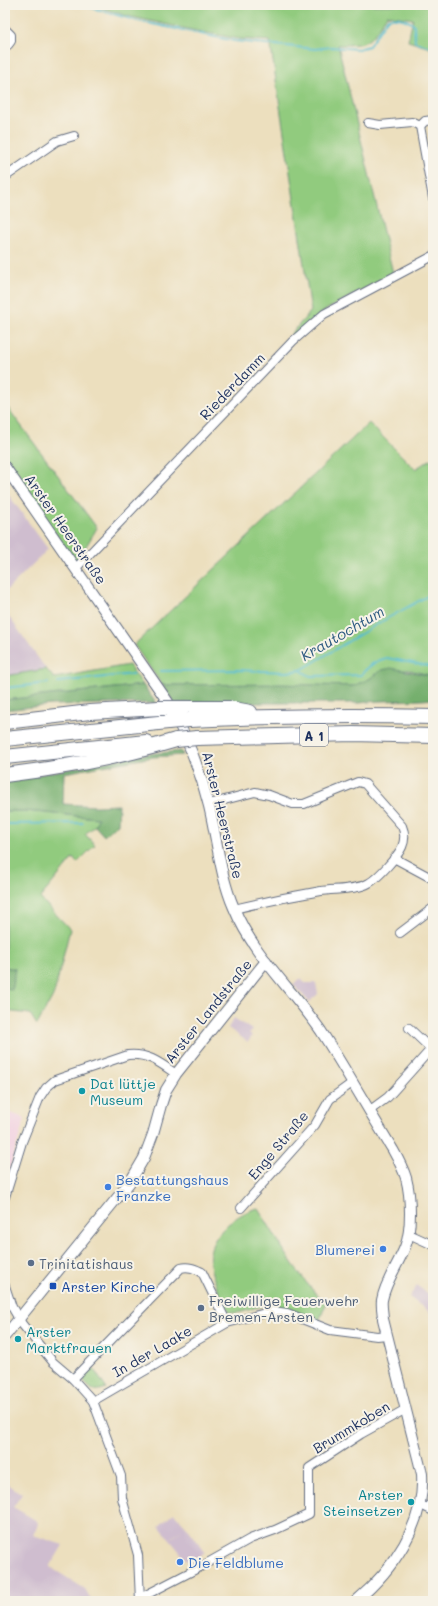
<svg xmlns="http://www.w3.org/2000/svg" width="438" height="1606" font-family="Mali,sans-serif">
<rect width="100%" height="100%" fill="#f7f3e8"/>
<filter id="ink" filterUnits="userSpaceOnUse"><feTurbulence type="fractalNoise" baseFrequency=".025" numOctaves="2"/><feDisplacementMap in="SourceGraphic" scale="8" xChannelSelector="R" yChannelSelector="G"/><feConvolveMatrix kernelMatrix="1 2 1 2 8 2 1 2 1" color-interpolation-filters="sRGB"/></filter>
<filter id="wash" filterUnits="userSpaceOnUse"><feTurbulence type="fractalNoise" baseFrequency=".012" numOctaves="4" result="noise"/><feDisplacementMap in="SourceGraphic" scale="16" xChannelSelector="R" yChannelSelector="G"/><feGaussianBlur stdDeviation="0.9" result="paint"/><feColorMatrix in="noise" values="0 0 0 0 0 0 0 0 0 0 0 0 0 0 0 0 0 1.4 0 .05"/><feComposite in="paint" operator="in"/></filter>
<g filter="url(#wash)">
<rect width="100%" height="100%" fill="#ecdfbe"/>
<!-- built -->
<polygon fill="#f2cfe1" points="5,1111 25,1118 8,1173 5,1177"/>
<!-- industrial -->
<g fill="#cfbdcf">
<polygon points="5,490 48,549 5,592"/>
<polygon points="5,611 46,669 5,676"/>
<polygon points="301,979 305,983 316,983 318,994 309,1002 293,984"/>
<polygon points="234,1018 252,1030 249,1034 252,1036 248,1042 228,1028"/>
<polygon points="417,1286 433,1297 433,1310 431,1313 409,1297"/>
<polygon points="5,1482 22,1494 13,1507 37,1521 38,1524 33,1535 63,1545 50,1567 85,1589 92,1601 5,1601"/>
<polygon points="174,1513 187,1527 205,1552 189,1563 170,1540 183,1529 170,1539 159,1526"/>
</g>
<!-- green -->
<g fill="#91cb7e" stroke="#567d6e">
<path d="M 93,5 L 433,5 L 433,49 L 408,41 L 413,19 L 387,15 C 380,26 372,43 358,44 C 351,45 344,45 338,45 L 393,273 L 324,311 L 295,337 L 291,334 L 311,311 L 270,41 L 239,39 L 197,31 L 127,16 Z"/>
<polygon points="5,404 97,528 76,563 5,461"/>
<polygon points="369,423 415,469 433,458 433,676 410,670 382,670 369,679 353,686 295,685 162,685 134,645"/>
<polygon points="129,665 143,685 5,700 5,676 46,669 54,678"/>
<polygon points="5,811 25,811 99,818 95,826 85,834 95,845 77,863 73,858 40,898 70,929 54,994 37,1025 30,1014 5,1011 5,987 7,988 13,977 15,969 5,967"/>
<path d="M 258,1208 C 279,1241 297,1277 326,1304 L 319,1321 C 301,1314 284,1306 265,1306 C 252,1306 242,1316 229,1312 C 222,1297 212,1280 210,1264 C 205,1238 236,1213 258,1208 Z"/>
<path d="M 91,1365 L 106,1388 C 93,1393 90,1390 83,1379 Z"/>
</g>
<!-- forest -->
<g fill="#74af6d" stroke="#486f66">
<path d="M 391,668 L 433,676 L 433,699 C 408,702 384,699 360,703 L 174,703 L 162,685 L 280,684 L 353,686 L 369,679 L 382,670 Z"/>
<polygon points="143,685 156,703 51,705 5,710 5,700"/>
<polygon points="181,751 183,755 153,757 64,773 63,804 96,806 119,805 118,824 104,836 95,826 98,818 25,811 5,811 5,781 147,754"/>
<path d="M 5,967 L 15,969 C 13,977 15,982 12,990 L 5,987 Z"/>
</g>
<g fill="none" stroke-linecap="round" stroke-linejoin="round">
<!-- stream -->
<g stroke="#52bcce" stroke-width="2">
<path d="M 82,5 L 138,21 L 235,41 L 315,49 L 331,47 L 358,49 L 369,46 L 388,18 C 397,17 407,19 414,25 L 415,42 L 433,48"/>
<path d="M 300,670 L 310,676 L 361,675 C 368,666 376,660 387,658 L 433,667"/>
<polyline points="160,671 238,670 287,672 301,670 379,623 433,593"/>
<polyline points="58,682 134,674"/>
<polyline points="5,688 48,683"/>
<polyline points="5,824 83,823"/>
</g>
</g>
</g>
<g filter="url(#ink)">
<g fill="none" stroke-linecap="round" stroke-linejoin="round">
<!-- minor casing -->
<g stroke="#646d80" stroke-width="10">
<g id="minor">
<polyline points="5,29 11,35 11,41 8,45 5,45"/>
<polyline points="368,123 380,125 412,122 420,126"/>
<polyline points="420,126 433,198"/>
<polyline points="420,126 425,121 433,120"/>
<polyline points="5,177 57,141 74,136"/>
<polyline points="76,568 293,341 324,314 433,256"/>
<path d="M 209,804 L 255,792 L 269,795 L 293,804 L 304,804 L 358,782 L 365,784 L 402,826 C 405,833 405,840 402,847 C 398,856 378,878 369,883 C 358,890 334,889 321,891 C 292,896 263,902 234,909"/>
<polyline points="394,858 433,879"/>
<polyline points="400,933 433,908"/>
<polyline points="409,1028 431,1049"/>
<polyline points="369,1111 388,1097 431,1049 433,1050"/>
<path d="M 5,1197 L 22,1142 L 40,1097 L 46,1088 L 55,1080 L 128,1055 C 148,1053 160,1063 176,1074"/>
<polyline points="241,1208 315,1125 330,1099 352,1083"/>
<polyline points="409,1234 433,1245"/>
<polyline points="5,1286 12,1307 22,1324 53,1362 73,1379 93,1401 121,1476 122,1498 138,1555 140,1601"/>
<path d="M 73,1379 L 181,1268 C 189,1266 195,1269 202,1272 L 227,1323"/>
<polyline points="93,1401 227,1323 273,1311 287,1313 330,1330 377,1336 387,1335"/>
<polyline points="421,1505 433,1511"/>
<polyline points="428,1508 433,1501"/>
<polyline points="140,1598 202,1566 250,1539 275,1530 309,1514 309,1468 361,1434 406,1409"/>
</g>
</g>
<!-- tertiary casing -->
<g stroke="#646d80" stroke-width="12">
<g id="tertiary">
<path d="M 5,467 L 168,702 C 186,735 200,769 209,806 C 217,839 220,876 234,908 C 253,955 293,990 321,1031 C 346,1070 369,1111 393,1150 C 398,1159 403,1168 406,1178 C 411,1197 412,1229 405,1247 C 398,1265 385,1282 382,1300 C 381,1306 383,1313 383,1319 L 422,1474 C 425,1524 393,1570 356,1601"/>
<polyline points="5,1336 130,1182 144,1158 153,1134 161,1105 166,1090 176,1074 266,961"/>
</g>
</g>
<!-- motorway casing -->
<g stroke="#646d80" stroke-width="16">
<g id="motorway">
<polyline points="183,708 229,708 250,712"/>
<path d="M 189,720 C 270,716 351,715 433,717"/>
<polyline points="5,722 90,712 159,708"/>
<polyline points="197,738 353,734 433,736"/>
<polyline points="5,739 168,722"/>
<polyline points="5,757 146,742"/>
<path d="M 5,775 C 63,768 120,757 176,740"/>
</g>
</g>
<!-- minor -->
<use href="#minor" stroke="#fff" stroke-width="8"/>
<!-- tertiary -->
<use href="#tertiary" stroke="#fff" stroke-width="10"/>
<!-- motorway -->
<use href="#motorway" stroke="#fff" stroke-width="14"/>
<!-- motorway-bridge casing -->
<g stroke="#646d80" stroke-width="16" stroke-linecap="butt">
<g id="motorway-bridge">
<polyline points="159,708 183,708"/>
<polyline points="168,722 189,720"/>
<polyline points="176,740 197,738"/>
</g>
</g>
<!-- motorway-bridge -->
<use href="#motorway-bridge" stroke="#fff" stroke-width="14"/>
</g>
</g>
<!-- markers -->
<g fill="#0f9aa8" stroke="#f7f3e8" stroke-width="1.5">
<circle cx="82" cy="1091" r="4"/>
<circle cx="18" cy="1339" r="4"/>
<circle cx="411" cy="1502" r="4"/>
</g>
<g fill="#3f7fe0" stroke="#f7f3e8" stroke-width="1.5">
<circle cx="108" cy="1187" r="4"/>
<circle cx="383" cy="1249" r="4"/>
<circle cx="180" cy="1562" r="4"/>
</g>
<g fill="#5c6f8a" stroke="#f7f3e8" stroke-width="1.5">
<circle cx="31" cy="1263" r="4"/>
<circle cx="201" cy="1308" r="4"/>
</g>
<rect fill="#1a4fb4" stroke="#f7f3e8" stroke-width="1.5" x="49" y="1282" width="8" height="8" rx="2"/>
<g text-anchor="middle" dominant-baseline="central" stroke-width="4" stroke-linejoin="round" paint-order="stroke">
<!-- shield labels -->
<rect fill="#f7f3e8" stroke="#5d6a87" stroke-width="1" x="300" y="724" width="28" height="22" rx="3"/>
<g font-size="13" font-weight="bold" fill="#1b2f5e">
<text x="314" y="735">A 1</text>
</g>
<!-- street labels -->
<g font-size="14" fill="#1b2f5e" stroke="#f7f3e8">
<text transform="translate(232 386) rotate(-46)">Riederdamm</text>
<text transform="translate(66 529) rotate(55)">Arster Heerstraße</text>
<text transform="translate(223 815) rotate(76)">Arster Heerstraße</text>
<text transform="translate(208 1011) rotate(-51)">Arster Landstraße</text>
<text transform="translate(278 1145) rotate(-50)">Enge Straße</text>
<text transform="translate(152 1351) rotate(-30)">In der Laake</text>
<text transform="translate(351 1427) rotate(-31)">Brummkoben</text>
</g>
<!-- culture labels -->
<g font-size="14" fill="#0d838f" stroke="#f7f3e8" text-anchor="start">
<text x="90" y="1083">Dat lüttje<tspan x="90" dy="16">Museum</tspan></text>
<text x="26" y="1331">Arster<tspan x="26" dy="16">Marktfrauen</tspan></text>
<text x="403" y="1494" text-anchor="end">Arster<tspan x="403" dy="16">Steinsetzer</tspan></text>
</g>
<!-- shop labels -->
<g font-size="14" fill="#366cbe" stroke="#f7f3e8" text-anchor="start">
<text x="116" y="1179">Bestattungshaus<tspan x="116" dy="16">Franzke</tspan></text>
<text x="375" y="1249" text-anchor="end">Blumerei</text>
<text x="188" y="1562">Die Feldblume</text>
</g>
<!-- service labels -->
<g font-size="14" fill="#4e5e75" stroke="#f7f3e8" text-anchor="start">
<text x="39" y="1263">Trinitatishaus</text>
<text x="209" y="1300">Freiwillige Feuerwehr<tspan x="209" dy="16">Bremen-Arsten</tspan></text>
</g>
<!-- transit labels -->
<g font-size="14" fill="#164399" stroke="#f7f3e8" text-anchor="start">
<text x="61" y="1286">Arster Kirche</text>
</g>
<!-- water labels -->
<g font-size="15" font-style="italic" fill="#2c5980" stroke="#f7f3e8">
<text transform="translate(342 633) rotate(-30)">Krautochtum</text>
</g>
</g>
<!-- margin -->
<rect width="438" height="1606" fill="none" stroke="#f7f3e8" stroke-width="20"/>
</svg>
